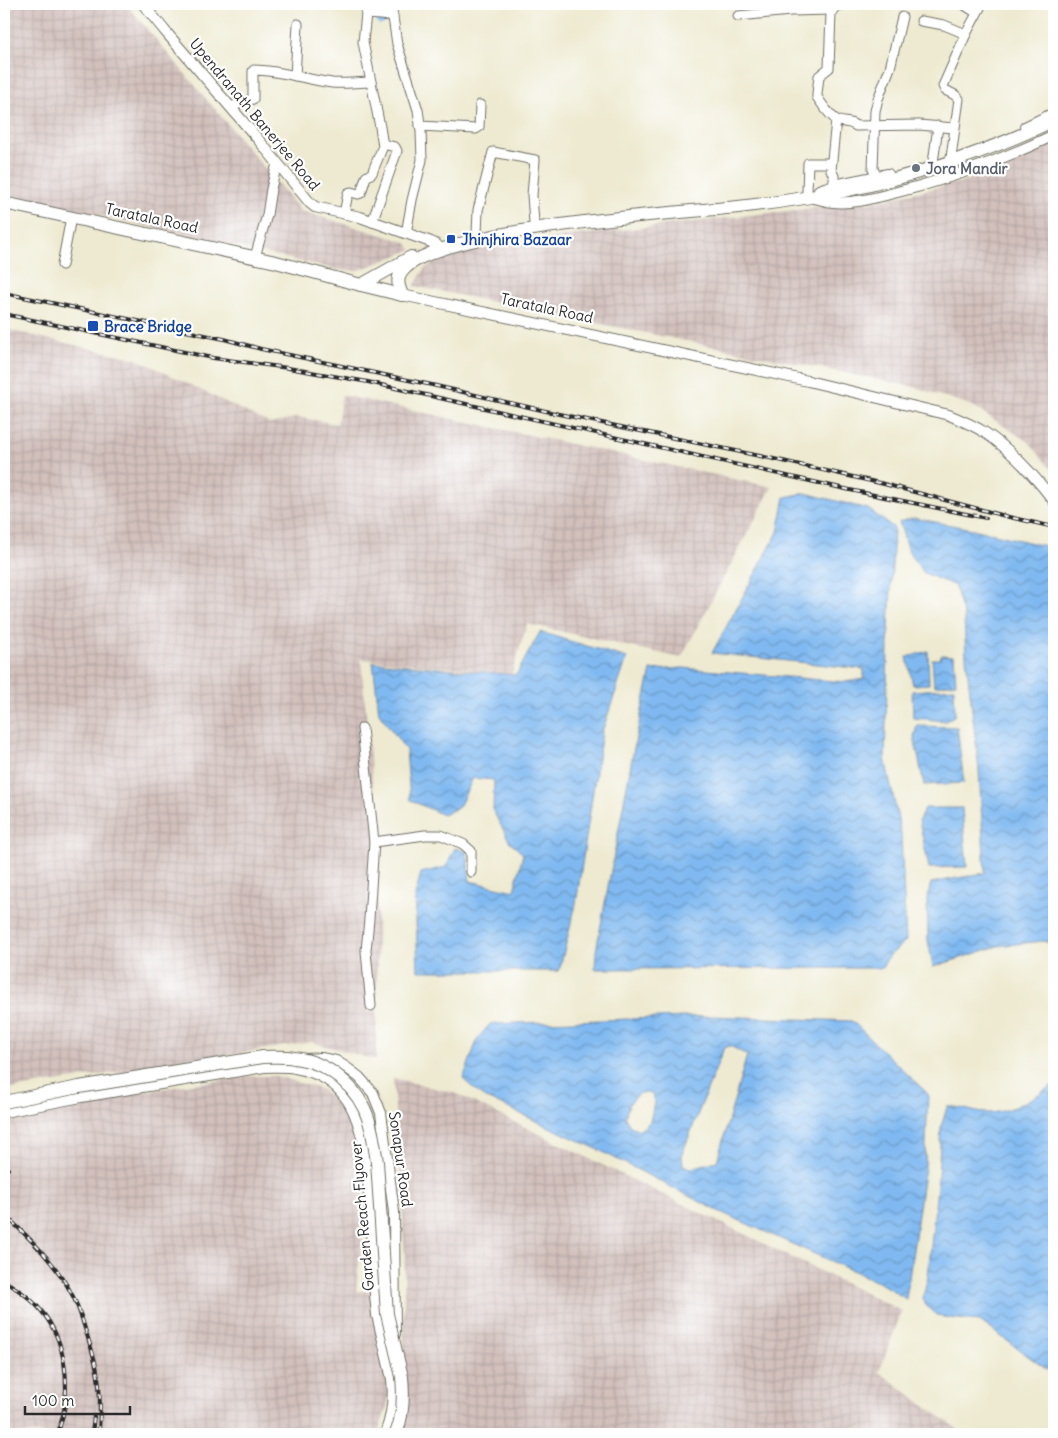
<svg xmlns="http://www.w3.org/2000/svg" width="1058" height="1438" font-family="Delius,sans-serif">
<defs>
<pattern id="industrial-grid" width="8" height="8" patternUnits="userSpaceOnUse" patternTransform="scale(1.25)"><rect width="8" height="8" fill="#d1c0bc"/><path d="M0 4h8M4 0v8" fill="none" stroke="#b4a5a2"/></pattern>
<pattern id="water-waves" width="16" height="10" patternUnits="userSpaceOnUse" patternTransform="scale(1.25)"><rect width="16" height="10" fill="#80b9f1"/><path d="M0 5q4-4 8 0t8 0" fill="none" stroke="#6997c3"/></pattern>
</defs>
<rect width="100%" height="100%" fill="#fff"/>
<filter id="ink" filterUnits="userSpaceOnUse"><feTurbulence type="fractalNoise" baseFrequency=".02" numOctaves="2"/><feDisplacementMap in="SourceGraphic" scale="10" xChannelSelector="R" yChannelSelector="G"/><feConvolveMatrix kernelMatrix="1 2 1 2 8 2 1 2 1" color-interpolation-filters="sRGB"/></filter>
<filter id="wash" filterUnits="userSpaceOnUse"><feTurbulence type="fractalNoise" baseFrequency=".0096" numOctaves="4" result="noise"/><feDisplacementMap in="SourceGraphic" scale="20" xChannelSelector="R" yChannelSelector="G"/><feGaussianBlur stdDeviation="1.12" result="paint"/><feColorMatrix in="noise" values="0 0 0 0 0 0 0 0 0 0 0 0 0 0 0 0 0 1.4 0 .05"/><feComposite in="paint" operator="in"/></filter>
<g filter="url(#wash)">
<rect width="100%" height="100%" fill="#eeead1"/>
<!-- industrial -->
<g fill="url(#industrial-grid)">
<polygon points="4,4 126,4 301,211 406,242 411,250 356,271 338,270 4,193"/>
<polygon points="1054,141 1054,473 1030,443 973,406 914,387 414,286 425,268 449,256 499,244 875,201 962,182"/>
<polygon points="4,329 137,359 271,424 297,417 337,424 342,395 772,487 681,658 527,624 512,674 361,659 378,842 376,1060 311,1042 4,1090"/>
<polygon points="247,1076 277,1076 323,1090 344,1111 354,1132 366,1206 356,1291 372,1291 390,1397 378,1434 4,1434 4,1112"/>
<polygon points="393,1078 455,1093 902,1311 879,1372 964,1434 395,1434 403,1393 405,1255"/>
</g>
<!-- water -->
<g fill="url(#water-waves)" stroke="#56728e" fill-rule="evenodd">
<polygon points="805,493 868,509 894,528 888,649 885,758 901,833 906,941 888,957 882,968 595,969 596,951 636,737 651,670 683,668 845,682 864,679 864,669 712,653 778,532 785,497"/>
<polygon points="914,518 973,529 1054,548 1054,944 1043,941 998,946 933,967 928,940 927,899 931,883 985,873 979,771 966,657 964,617 955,586 924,573 909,553 899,522"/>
<polygon points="540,632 627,658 602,732 576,904 559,971 418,971 415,895 421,873 446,867 455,848 467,852 470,881 514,891 523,854 510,842 493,811 494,780 473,778 459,807 443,815 410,800 406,750 379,713 373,662 516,675"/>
<polygon points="928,651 929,684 913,685 907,657"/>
<polygon points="941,655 954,656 956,683 934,686 932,659 940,659"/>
<polygon points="954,688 955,715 946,721 913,718 912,691"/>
<polygon points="917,726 957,727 964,783 924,785 914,736"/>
<polygon points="925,808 962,808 967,867 929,868 919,820"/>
<path d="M 713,1016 L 852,1021 L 928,1094 L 925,1166 L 906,1299 L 880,1283 L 716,1210 L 599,1150 L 482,1096 L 463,1079 L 478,1038 L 490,1024 ZM 730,1046 L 747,1055 L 717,1161 L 691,1168 L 683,1165 L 682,1154 L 724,1048 ZM 639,1093 L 652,1093 L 654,1103 L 650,1122 L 640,1130 L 630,1126 L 625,1118 L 629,1104 Z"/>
<path d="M 1054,1084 L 1054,1375 L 980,1321 L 948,1318 L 935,1314 L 926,1306 L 923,1298 L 928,1276 L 938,1177 L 941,1127 L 947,1107 C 959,1105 973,1113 986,1113 C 1008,1114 1037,1096 1054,1084 Z"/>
</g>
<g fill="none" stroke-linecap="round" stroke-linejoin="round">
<!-- canal -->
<polyline stroke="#80b9f1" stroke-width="8" points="381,21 382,4"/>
</g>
</g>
<g filter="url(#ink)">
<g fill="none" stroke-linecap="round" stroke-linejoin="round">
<!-- minor casing -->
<g stroke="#6f6e65" stroke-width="11">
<g id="minor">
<polyline points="370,4 369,9 366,14 363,42 371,82"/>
<polyline points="391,4 397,44 418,110 421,131 422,160 412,200 406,234"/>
<path d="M 842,4 L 835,7 L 831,13 L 829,68 L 819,76 L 817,94 L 817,97 C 821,103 831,117 837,120 C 844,124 849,120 856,126 L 919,125 L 954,128"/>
<polyline points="963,4 977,13"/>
<polyline points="366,14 393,16"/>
<polyline points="738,16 791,11 832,10"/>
<polyline points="921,21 944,25 966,34"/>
<polyline points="295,76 298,24"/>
<path d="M 230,107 L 253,99 L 253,71 L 254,70 C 281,70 306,80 332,83 C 345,84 358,82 371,82 L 380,127 L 383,146 L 372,173 L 366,177 L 361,193 L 358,194 L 351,192 L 348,193 L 344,214"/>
<polyline points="420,126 476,129 479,127 480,105"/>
<polyline points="951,157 959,99 955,95 945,90 943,86 966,34 982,4"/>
<polyline points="933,163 938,126"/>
<polyline points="877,177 873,169 875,111 878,99 890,68 902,17"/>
<polyline points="834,185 834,176 831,170 836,120"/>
<polyline points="807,192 808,163 831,163"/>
<polyline points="372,222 397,151 395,147 383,144"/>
<polyline points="477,234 478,210 493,152 535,160 532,195 534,223"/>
<polyline points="255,257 267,215 271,189 277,163"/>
<polyline points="62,265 71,217"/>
<polyline points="362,728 374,842 369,919 366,951 371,1006"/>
<polyline points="374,842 425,835 441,835 463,844 471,851 471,872"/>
</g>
</g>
<!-- tertiary casing -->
<g stroke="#6f6e65" stroke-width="12">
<g id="tertiary">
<polyline points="143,4 165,31 257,138 310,203 315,207 360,217 431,242 437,245 433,252"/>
<polyline points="1025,127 1054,113"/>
<polyline points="819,190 834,185 888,174"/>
<path d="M 814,198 C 820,199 827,202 833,202 C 850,204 870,199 886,195 C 944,181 1000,161 1054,135"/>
<path d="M 402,295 L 808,381 L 949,415 C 961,420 973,425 984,432 C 1012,450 1034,475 1054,501"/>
<polyline points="306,1059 321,1058 336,1061 347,1068 359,1077 373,1093 381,1113 394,1212 395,1334"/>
</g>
</g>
<!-- secondary casing -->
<g stroke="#6f6e65" stroke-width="14">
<g id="secondary">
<polyline points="4,203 276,262 361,285 402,295"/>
<polyline points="361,285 411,257"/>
<path d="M 402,295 C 399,287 396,280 401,273 C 430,228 679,213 738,207 C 773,203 809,198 843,191 C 916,176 987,152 1054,120"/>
<path d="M 4,1111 L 81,1096 L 264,1066 C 275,1066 285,1065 295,1067 C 349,1076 361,1117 368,1163 L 376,1295 L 378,1315 L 393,1379 C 395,1398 393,1416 386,1434"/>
</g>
</g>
<!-- minor -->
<use href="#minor" stroke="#fff" stroke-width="9"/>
<!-- tertiary -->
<use href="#tertiary" stroke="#fff" stroke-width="10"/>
<!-- secondary -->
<use href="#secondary" stroke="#fff" stroke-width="12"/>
<!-- rail casing -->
<g stroke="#2b2b2b" stroke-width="4">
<g id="rail">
<polyline points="4,293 224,339 261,349 432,385 559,414 774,459 884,484 1009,517 1054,527"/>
<polyline points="4,314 213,358 288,368 368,382 850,490 986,518"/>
<polyline points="4,1169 8,1169"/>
<path d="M 4,1214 C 28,1237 53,1260 69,1289 C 77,1302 82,1318 86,1332 C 91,1347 96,1361 98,1377 C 101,1396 100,1415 99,1434"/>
<path d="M 4,1280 C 13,1287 24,1293 32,1301 C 61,1328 69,1366 65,1404 C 64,1414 60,1425 58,1434"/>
<polyline points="92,1434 94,1416"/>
</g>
</g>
<!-- rail -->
<use href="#rail" stroke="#fff" stroke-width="2" stroke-dasharray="5.5" stroke-linecap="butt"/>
<!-- secondary-bridge casing -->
<g stroke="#6f6e65" stroke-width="14" stroke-linecap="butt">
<path id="secondary-bridge" d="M 4,1102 L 79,1087 L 263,1057 C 274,1057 284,1056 294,1058 C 329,1062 359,1088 369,1121 C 373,1134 375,1149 377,1162 L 387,1314 L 402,1377 C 404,1397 403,1416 396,1434"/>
</g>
<!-- secondary-bridge -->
<use href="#secondary-bridge" stroke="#fff" stroke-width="12"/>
</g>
</g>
<!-- markers -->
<circle fill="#6b7280" stroke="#fff" stroke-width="2" cx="916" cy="168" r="5"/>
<g fill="#1a4fb4" stroke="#fff" stroke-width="2">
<rect x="446" y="234" width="10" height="10" rx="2.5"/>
<rect x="87" y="320" width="12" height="12" rx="2.5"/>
</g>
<g text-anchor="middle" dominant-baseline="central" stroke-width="4.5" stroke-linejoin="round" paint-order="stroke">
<!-- street labels -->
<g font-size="15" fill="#2b2b2b" stroke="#fff">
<text transform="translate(255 114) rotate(50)">Upendranath Banerjee Road</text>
<text transform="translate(152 218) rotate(12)">Taratala Road</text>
<text transform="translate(547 308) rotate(12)">Taratala Road</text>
<text transform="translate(401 1159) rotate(82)">Sonapur Road</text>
<text transform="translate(362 1216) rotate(-95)">Garden Reach Flyover</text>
</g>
<!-- worship labels -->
<g font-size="15" font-weight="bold" fill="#5b616d" stroke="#fff" text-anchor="start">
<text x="926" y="168">Jora Mandir</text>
</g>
<!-- transit labels -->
<g font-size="15" font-weight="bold" fill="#164399" stroke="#fff" text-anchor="start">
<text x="461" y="239">Jhinjhira Bazaar</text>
<text x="104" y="326">Brace Bridge</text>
</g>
</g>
<!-- margin -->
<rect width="1058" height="1438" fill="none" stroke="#fff" stroke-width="20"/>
<!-- scale -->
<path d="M25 1406v8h105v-8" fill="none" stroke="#2b2b2b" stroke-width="2.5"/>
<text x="32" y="1406" font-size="15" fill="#2b2b2b" stroke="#ffffff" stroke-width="4" paint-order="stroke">100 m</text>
</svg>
